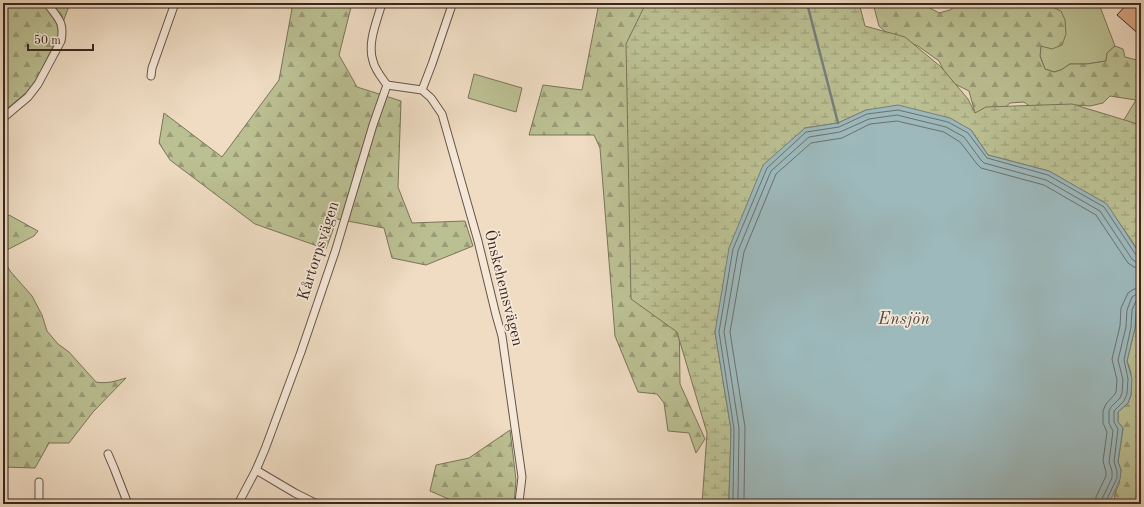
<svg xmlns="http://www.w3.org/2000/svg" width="1144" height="507" font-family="'Old Standard TT',serif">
<defs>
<pattern id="forest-firs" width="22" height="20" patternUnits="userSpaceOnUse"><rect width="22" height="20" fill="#bbc093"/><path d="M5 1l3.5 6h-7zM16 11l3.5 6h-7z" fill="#999c77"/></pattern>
<pattern id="wetland-marsh" width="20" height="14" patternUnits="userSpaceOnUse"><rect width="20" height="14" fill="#bbc093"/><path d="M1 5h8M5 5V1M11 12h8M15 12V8" fill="none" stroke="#999c77"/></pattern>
</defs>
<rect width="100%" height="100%" fill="#efdcc3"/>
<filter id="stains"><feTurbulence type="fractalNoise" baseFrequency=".005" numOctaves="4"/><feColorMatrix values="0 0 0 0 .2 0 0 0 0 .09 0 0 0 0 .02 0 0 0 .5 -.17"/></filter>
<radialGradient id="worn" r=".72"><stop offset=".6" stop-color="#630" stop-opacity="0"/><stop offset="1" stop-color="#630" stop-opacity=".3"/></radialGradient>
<!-- green -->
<g fill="#bbc093" stroke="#7a7459">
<polygon points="1049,3 1099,4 1115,46 1107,53 1106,61 1087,64 1070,64 1061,70 1054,72 1045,69 1040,56 1041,46 1049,6"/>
<polygon points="474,74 522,88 516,112 468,98"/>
</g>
<!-- forest -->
<g fill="url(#forest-firs)" stroke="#7a7459">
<polygon points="3,3 70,3 58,36 38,77 27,92 3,112"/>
<polygon points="293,3 352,3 339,55 357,87 401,101 398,187 412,223 465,221 473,246 426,265 392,258 384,228 337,219 326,249 255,224 170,160 159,143 164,113 222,157 279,80"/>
<polygon points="599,3 791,3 679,301 680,384 705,439 696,453 689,433 668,431 664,403 657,394 638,392 615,336 600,148 594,135 529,135 543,85 582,90"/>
<polygon points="874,3 921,3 939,13 950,10 959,3 1049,3 1050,6 1061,11 1065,20 1066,34 1062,45 1052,49 1041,46 1040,56 1045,69 1054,72 1061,70 1070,64 1087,64 1106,61 1107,53 1115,46 1123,49 1125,57 1141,61 1141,144 1122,123 1136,100 1110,96 1103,103 1090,106 1075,105 1035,110 1024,102 1010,103 1000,112 975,113 969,91 949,81 939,61 918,46 887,33 879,26 874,7"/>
<polygon points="9,215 38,231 34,236 3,252 3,219"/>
<path d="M 3,258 L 10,271 L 32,296 L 42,315 L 47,331 L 58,344 L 69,352 L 96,382 C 107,384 116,381 126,378 L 93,412 L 69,443 L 49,443 L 35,468 L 3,467 Z"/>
<polygon points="1141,295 1141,504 1113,504 1115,493 1119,484 1121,470 1118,462 1123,428 1118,422 1118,412 1128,403 1131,395 1131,373 1127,361 1135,328 1136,312"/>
<polygon points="510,430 516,480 514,504 460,504 430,491 436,465 469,458"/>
</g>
<!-- wetland -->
<polygon fill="url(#wetland-marsh)" stroke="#7a7459" points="646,3 859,3 865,26 905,37 941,67 968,99 975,113 986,107 1072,104 1141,125 1141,256 1132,241 1106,204 1049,171 988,155 971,130 866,110 838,123 805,128 715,332 731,429 729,498 727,504 702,504 707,433 677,332 631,299 626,44"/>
<!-- water -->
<polygon fill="#9db9bc" stroke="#757f7d" points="898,105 950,118 971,130 988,155 1049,171 1107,204 1141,256 1141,298 1136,312 1135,328 1127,361 1132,379 1131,395 1128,403 1118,412 1118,422 1123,428 1118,462 1121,470 1120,479 1109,504 727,504 729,498 731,429 715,332 729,248 763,165 805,128 838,123 866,110"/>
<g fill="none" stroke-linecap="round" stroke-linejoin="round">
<!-- shore -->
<g stroke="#6b706e" stroke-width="1">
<polyline points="731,504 733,498 734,429 719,332 733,249 767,168 806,132 839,127 867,114 898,110 948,122 968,133 987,158 1048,175 1104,207 1136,255 1138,257 1141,257"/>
<polyline points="737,504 738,498 739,428 724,332 738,251 771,171 809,137 840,132 869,119 897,115 946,127 964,137 981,160 984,163 1046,180 1100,211 1132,259 1136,262 1141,262"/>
<polyline points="743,504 744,498 745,427 730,332 744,252 776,174 811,143 842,138 870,124 897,121 944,132 960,142 977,164 981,168 1044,185 1096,215 1128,263 1134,267 1141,268"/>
<polyline points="1095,504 1096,497 1106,476 1106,472 1103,461 1107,432 1103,423 1103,411 1106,404 1115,394 1116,392 1117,380 1112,359 1120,326 1121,308 1128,293 1134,289 1141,288"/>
<polyline points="1101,504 1102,499 1112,478 1112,471 1109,462 1113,431 1109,423 1109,411 1111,407 1120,398 1122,393 1123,380 1118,360 1126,327 1127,310 1132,297 1137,294 1141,294"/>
<polyline points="1106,504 1106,501 1117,478 1117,471 1114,462 1118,429 1114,422 1114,411 1124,401 1127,394 1128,379 1124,360 1131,327 1132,310 1136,301 1138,299 1141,299"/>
</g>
<!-- stream -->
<polyline stroke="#757f7d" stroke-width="2.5" points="807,3 838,123"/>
</g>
<!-- building -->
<polygon fill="#dda784" stroke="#39271f" points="1128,3 1133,3 1141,12 1141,36 1117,15"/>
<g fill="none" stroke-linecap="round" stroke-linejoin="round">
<!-- street casing -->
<g stroke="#665448" stroke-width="9">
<g id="street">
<path d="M 382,3 C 377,21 367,43 373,61 C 375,70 382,78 387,85"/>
<polyline points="151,76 152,68 175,3"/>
<polyline points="387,85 422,90 431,98 442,114 478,241 496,315 502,336 522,477 519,502 518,504"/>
<polyline points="422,90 432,64 451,8"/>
<path d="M 3,118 L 28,97 L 38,84 L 61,41 C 65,21 57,18 47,3"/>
<polyline points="108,454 114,468 128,504"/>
<polyline points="256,470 295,493 317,504"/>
<polyline points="39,482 39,504"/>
<polyline points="238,504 256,470 265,449 301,352 335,252 373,125 387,85"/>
</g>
</g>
<!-- street -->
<use href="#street" stroke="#f5e8d8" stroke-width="7"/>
</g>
<g text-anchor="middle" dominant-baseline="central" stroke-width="3.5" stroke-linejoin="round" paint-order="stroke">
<!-- street labels -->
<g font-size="16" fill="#39271f" stroke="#f5e8d8">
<text transform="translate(319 251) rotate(-72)">Kårtorpsvägen</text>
<text transform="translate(503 288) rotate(76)">Önskehemsvägen</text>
</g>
<!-- water labels -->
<g font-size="17" font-style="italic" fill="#524c46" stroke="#f5e8d8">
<text x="904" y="319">Ensjön</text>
</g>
</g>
<!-- margin -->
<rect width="1144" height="507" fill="none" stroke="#efdcc3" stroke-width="16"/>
<rect x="4" y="4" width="1136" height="499" fill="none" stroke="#39271f" stroke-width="2"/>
<rect x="8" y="8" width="1128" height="491" fill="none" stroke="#39271f"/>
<!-- scale -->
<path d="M28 44v6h65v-6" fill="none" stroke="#39271f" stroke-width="2"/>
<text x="34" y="44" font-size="12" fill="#39271f" stroke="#f5e8d8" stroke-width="3" paint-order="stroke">50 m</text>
<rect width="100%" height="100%" filter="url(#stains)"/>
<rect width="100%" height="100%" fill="url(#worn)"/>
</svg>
